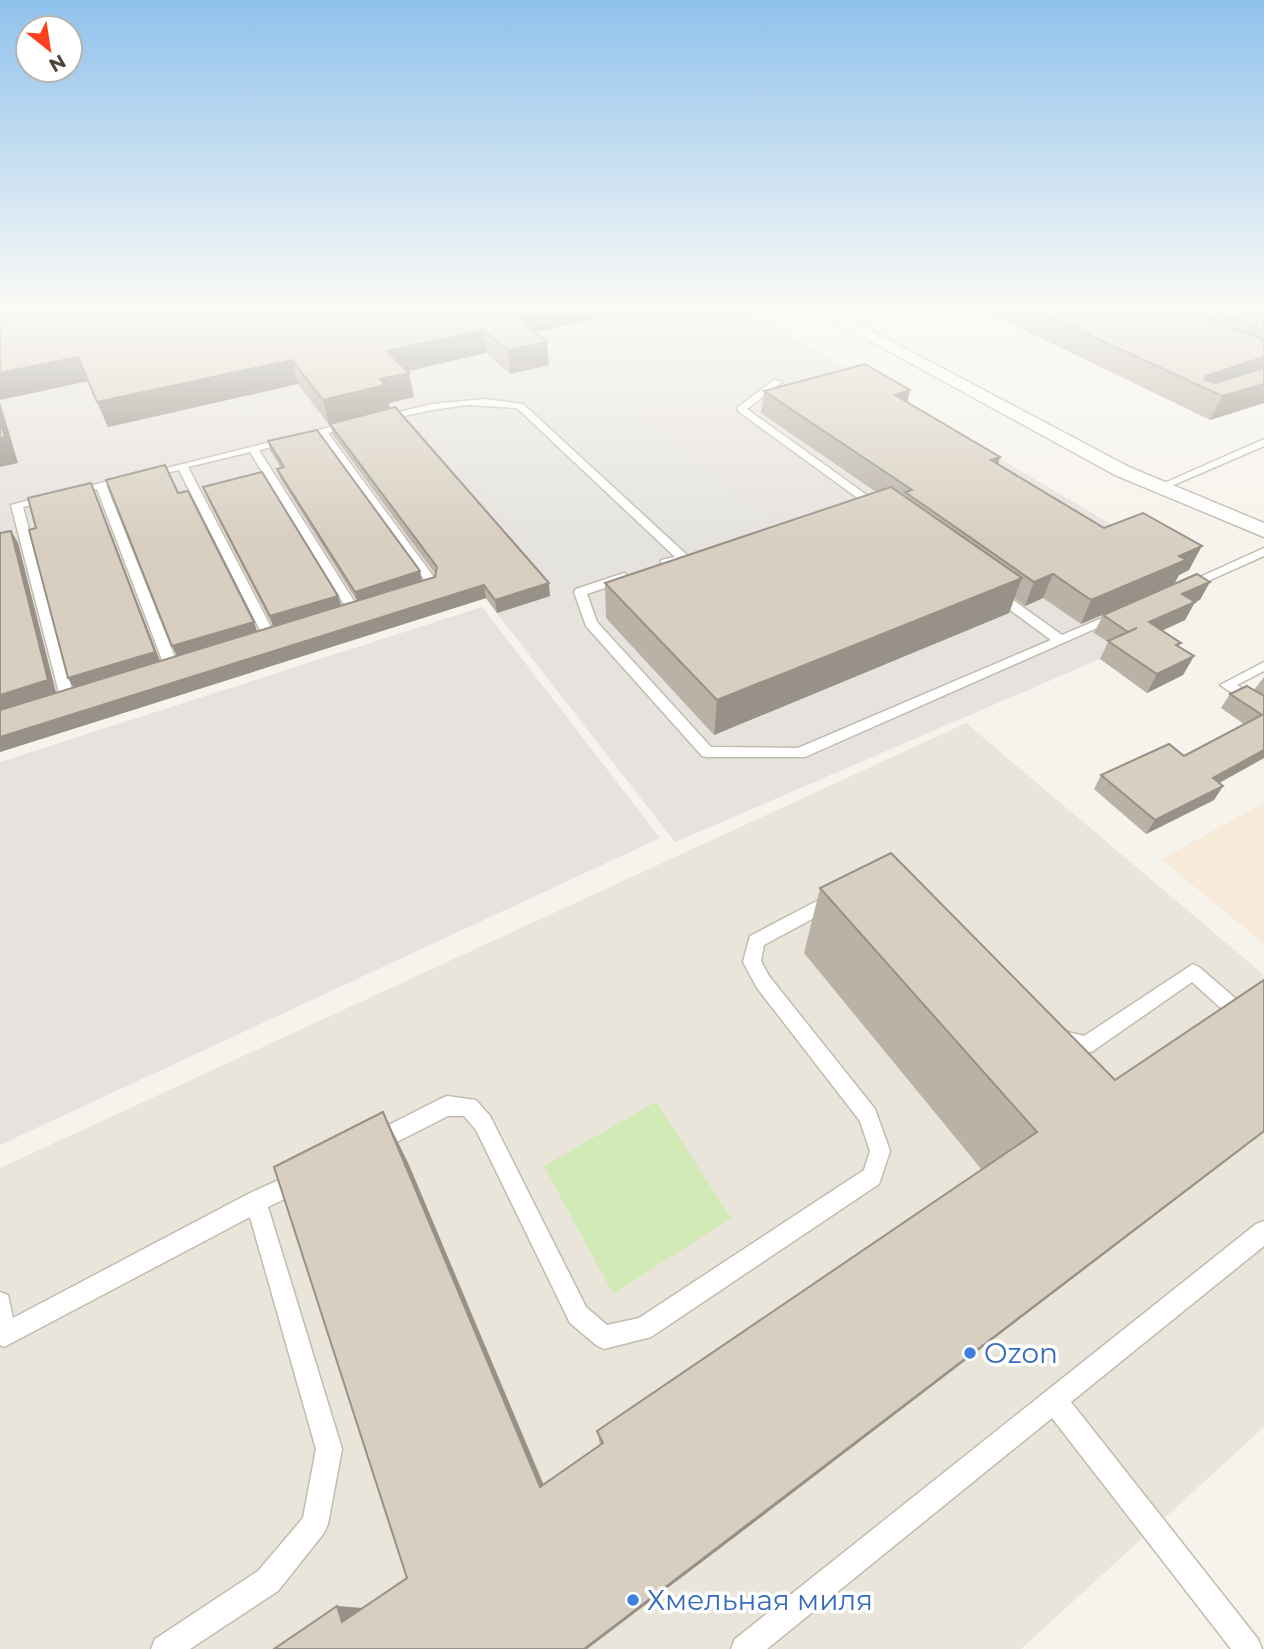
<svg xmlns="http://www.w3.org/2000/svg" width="1264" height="1649" font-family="Montserrat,sans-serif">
<rect width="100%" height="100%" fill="#f6f3ec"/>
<!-- residential -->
<polygon fill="#eae5da" points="966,723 1264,975 1264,1427 1021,1649 0,1649 0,1168"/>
<!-- commercial -->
<polygon fill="#f7ead8" points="1264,803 1264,944 1161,859"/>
<!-- industrial -->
<g fill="#e6e2dd">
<polygon points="0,308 744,308 1189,570 1168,580 1200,600 1174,613 1185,620 1100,659 675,842 485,598 0,752"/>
<polygon points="482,607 660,838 0,1145 0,762"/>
</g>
<!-- green -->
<polygon fill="#d2eab5" points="656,1102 731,1218 613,1294 544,1166"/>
<!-- parking -->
<polygon fill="#e5e3e0" points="588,375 772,520 565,585 413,416"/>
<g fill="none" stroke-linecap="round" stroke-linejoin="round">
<!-- lane casing -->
<g stroke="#c2bbae" stroke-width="3">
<g id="lane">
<polygon points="774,380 782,382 747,409 882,506 882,510 874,510 738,411 738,407"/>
<polygon points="485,399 523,404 687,555 687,561 661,566 661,560 675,557 517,408 467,405 432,410 380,421 375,418 432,404"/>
<polygon points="351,422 354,423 354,427 328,433 439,584 426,590 418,590 418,584 426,582 320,436 259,450 359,609 353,613 347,609 250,452 188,467 275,635 274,638 264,638 179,470 148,477 143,474"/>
<polygon points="1264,439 1264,446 1162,490 1153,488"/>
<polygon points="126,476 131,479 130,481 107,487 178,665 171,669 164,665 97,489 73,495 68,492"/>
<polygon points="48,495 53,498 52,500 23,507 72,690 79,688 86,693 84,696 67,702 60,697 11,505"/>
<polygon points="1264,548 1264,556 1190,589 1186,590 1180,586"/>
<polygon points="624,573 630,577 628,580 587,594 597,622 711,747 798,748 1051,640 991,596 991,590 999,590 1062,635 1114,613 1118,612 1124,616 805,757 707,757 702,756 586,626 574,592 576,589"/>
<polygon points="1264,662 1264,671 1237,685 1264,702 1264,714 1220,685"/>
<polygon points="832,893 838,895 840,900 838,905 764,945 761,961 769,976 875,1109 890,1151 879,1184 651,1337 604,1349 596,1345 570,1323 476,1130 464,1116 448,1116 381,1150 374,1153 367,1150 364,1143 367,1136 440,1099 447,1096 476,1100 490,1116 586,1307 607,1325 639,1318 864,1170 870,1151 860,1121 757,988 743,962 750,936"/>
<polygon points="1193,964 1199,967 1264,1023 1264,1044 1257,1041 1192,982 1093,1051 1086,1054 1053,1045 1051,1039 1053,1033 1060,1030 1084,1036"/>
<polygon points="298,1171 305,1175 309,1182 305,1189 268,1207 342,1449 328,1524 324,1533 278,1591 190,1649 151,1649 155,1639 258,1571 303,1518 316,1449 250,1217 4,1347 0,1345 0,1292 8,1295 13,1318 248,1194"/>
<polygon points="1264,1221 1264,1246 1071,1402 1258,1639 1262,1649 1231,1649 1052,1418 767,1649 731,1649 735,1639 1256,1224"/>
</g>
</g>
<!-- street casing -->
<g stroke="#c2bbae" stroke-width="3">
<polygon id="street" points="810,308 829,308 1129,467 1264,523 1264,537 1115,475"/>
</g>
<!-- lane -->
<use href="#lane" fill="#fff" fill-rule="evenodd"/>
<!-- street -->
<use href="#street" fill="#fff" fill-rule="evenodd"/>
</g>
<!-- wall -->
<g fill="#bab2a6">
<polygon points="72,308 641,308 536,332 549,365 510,374 486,353 408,371 414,397 389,403 390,408 550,596 497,613 486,598 0,752 0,533 11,531 18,543 56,693 74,688 68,678 36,528 95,492 160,661 357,601 280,478 277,469 281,468 270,450 268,441 420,571 422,581 435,577 436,575 333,435 330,424 329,425 298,384 108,427 88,381 18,313 58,311"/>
<polygon points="979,308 1264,308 1264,403 1210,420"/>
<polygon points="910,390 907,402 1000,457 998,464 1104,528 1189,570 1179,575 1174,584 1081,624 1043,598 1025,606 1014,598 1009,613 714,735 606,618 605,583 876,492 761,413 764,391"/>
<polygon points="203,487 338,596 341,605 273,626 206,496"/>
<polygon points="1200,600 1195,602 1185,620 1162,631 1181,643 1178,646 1194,656 1183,675 1147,693 1100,659 1108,642 1094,633 1103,615"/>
<polygon points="1264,677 1264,758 1219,783 1223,786 1214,800 1146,834 1094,789 1101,775 1184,756 1244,724 1221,708 1230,694 1254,690"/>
<polygon points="820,888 1115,1080 765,1514 587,1649 274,1649 363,1608 407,1578 383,1112 409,1165 544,1485 600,1445 597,1431 982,1170 804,953"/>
</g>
<!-- shaded-wall -->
<g fill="#979187">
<polygon points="536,308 641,308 515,337 513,313"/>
<polygon points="483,330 486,353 392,375 387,351"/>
<polygon points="547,342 549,365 510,374 508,350"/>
<polygon points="78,357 89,381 0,400 0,373"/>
<polygon points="1264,357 1264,375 1201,387 1206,376"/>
<polygon points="292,360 298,384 108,427 97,402"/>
<polygon points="409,373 414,397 389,403 390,410 329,425 323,400 380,379"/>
<polygon points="1264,384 1264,403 1210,420 1222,396"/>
<polygon points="910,390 905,412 895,395"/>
<polygon points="0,402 18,463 0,467"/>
<polygon points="1000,457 993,480 991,460"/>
<polygon points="91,483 160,661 74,688 68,678"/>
<polygon points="11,531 18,543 56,693 0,710 0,695"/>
<polygon points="1202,546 1189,570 1179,575 1174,584 1081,624 1091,600 1179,556"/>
<polygon points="420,571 422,581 357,601 355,592"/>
<polygon points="1053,574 1043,598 1025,606 1034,582"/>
<polygon points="1022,578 1009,613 714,735 717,700"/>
<polygon points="1210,582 1200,600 1195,602 1185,620 1140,640 1149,622 1182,594"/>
<polygon points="549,583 550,596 497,613 495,600"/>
<polygon points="484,585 486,598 0,752 0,737"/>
<polygon points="338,596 341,605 273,626 270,616"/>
<polygon points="254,622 257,631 177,656 172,646"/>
<polygon points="1194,656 1183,675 1147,693 1157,674"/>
<polygon points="1264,750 1264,758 1203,792 1213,778"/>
<polygon points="1223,786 1214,800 1146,834 1155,820"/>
<polygon points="383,1112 409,1165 552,1505 540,1487"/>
<polygon points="1264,1131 1264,1132 765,1514 587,1649 584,1649"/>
<polygon points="337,1606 377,1609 342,1622"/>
</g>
<!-- building -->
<g fill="#d8cfc1" stroke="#979187" stroke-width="2">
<polygon points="0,308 13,308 15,314 44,308 57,308 58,311 72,308 536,308 513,313 547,342 508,350 483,330 387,351 409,373 380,379 385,385 323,400 292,360 97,402 78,357 0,373"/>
<polygon points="1031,308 1183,308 1264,340 1264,357 1206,376 1204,380 1216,383 1264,368 1264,384 1222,396"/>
<polygon points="1208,308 1264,308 1264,331"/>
<polygon points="865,364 910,390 895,395 1000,457 991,460 1104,528 1143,513 1202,546 1179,556 1186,560 1091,600 1053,574 1034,582 905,492 912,490 764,391"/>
<polygon points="395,407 549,583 495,600 484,585 0,737 0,710 435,577 437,567 330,424"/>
<polygon points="0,421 5,437 0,438"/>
<polygon points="317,430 420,571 355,592 277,469 284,467 268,441"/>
<polygon points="165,465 178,493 188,491 254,622 172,646 106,480"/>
<polygon points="262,472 338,596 270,616 203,487"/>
<polygon points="91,483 155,652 68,678 29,530 36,528 28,498"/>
<polygon points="891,487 1022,578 717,700 605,583"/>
<polygon points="11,531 48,680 0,695 0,533"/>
<polygon points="1197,574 1210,582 1182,594 1195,602 1149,622 1181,643 1176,645 1194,656 1157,674 1108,641 1137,628 1128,632 1103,615"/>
<polygon points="1247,686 1264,696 1264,750 1213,778 1223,786 1155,820 1101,775 1169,744 1184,756 1262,715 1230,694"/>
<polygon points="891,853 1115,1080 1264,980 1264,1131 584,1649 274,1649 337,1606 342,1622 407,1578 274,1167 383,1112 540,1487 603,1443 597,1431 1037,1132 820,888"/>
</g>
<!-- sky -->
<linearGradient id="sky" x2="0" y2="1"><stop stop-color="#8fc1ec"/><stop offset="0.57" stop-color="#fbfaf6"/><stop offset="1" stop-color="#fbfaf6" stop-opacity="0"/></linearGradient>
<rect width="1264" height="539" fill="url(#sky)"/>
<!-- markers -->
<g fill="#3f7fe0" stroke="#fff" stroke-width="2.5">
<circle cx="970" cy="1353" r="7"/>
<circle cx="633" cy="1600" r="7"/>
</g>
<g text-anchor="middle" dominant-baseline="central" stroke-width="7" stroke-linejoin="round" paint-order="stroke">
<!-- near-shop labels -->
<g font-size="28" fill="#366cbe" stroke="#fff" text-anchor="start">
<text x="984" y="1353">Ozon</text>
<text x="647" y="1600">Хмельная миля</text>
</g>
</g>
<!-- north arrow -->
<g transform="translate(49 49) rotate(150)"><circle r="33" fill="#ffffff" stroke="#b7b4b0" stroke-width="2"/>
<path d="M0-5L12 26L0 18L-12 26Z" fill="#fc3f1d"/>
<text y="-10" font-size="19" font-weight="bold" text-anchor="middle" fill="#4b4439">N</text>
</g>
</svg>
